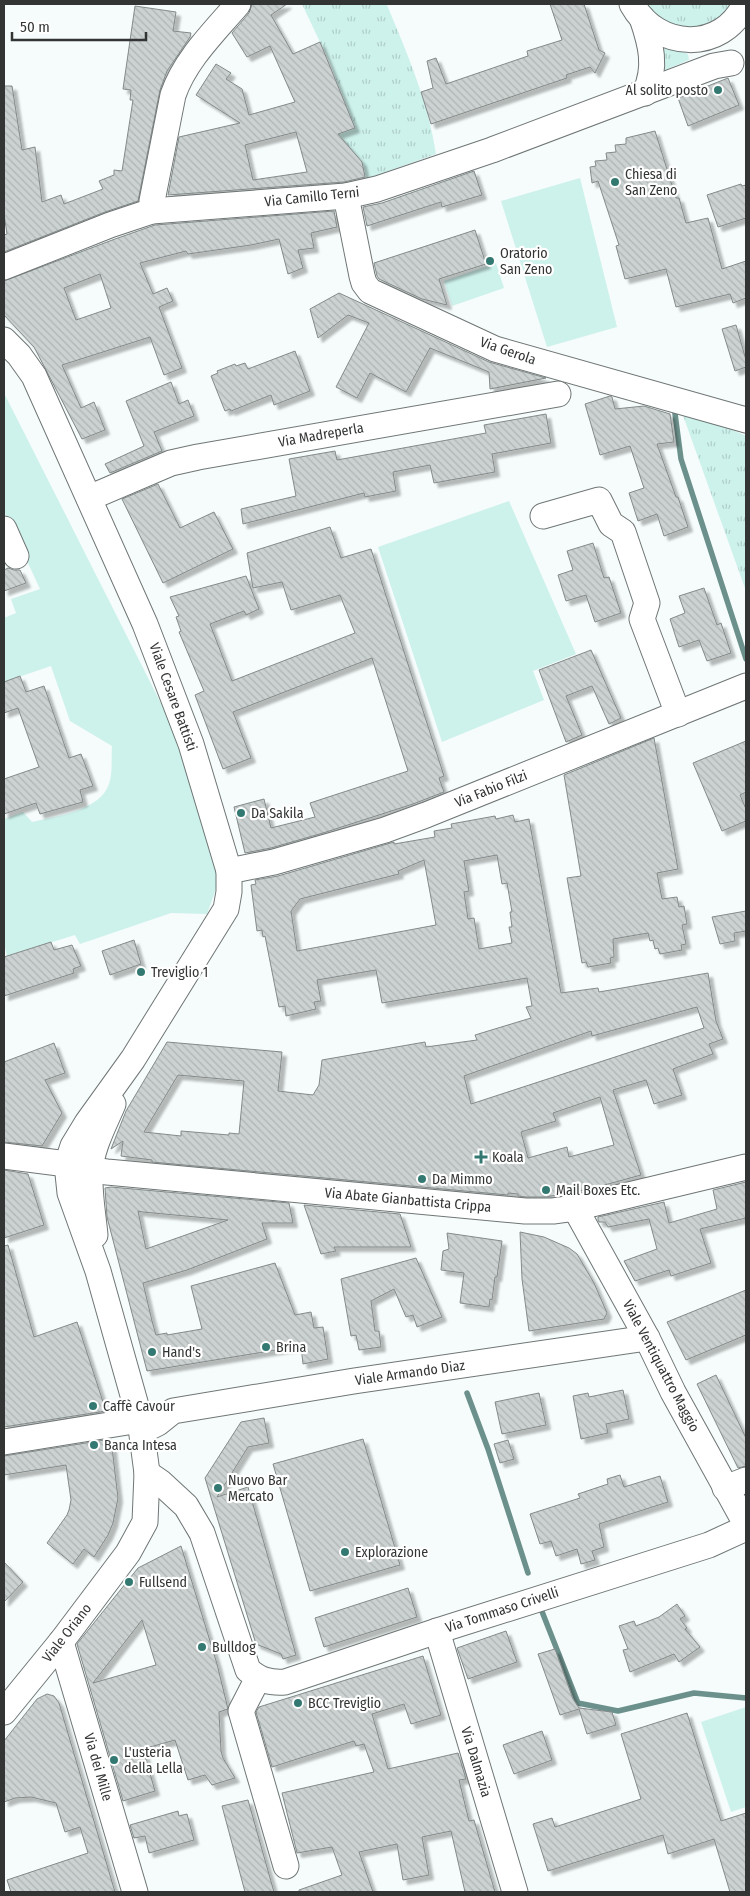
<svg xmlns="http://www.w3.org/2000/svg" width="750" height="1896" font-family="'Fira Sans Condensed',sans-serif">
<defs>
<pattern id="grass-tufts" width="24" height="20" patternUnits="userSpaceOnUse" patternTransform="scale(1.25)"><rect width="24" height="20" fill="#cdf1eb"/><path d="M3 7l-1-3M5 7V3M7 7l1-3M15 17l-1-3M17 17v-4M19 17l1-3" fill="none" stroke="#b0cfca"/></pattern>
<pattern id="building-back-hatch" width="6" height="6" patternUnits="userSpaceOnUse" patternTransform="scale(1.25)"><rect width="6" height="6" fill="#cbd2d1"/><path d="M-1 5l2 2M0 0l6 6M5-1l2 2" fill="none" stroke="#afb5b4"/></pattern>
<filter id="shadow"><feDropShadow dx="4.5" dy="4.5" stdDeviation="1" flood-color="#0004"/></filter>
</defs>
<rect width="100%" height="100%" fill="#f5fcfb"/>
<!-- grass -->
<g fill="url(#grass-tufts)">
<path d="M 302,4 L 388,4 L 387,5 C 407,53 428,101 436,154 L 366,179 L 362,162 L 354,153 L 329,137 L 354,127 L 329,61 Z"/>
<polygon points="643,4 734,4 722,17 707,26 689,30 671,27"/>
<polygon points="659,42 688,54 689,60 660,72"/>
<polygon points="680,407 746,436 746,591"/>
</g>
<!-- park -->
<g fill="#cdf1eb">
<polygon points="580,178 617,327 547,347 501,201"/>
<polygon points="496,263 504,288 452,306 444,281"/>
<path d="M 4,393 L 183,747 L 216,860 L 216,889 L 207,914 L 171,913 L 80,944 L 75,935 L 7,956 L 4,943 L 4,819 L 23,812 L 32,822 C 56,816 100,811 109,784 C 113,773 111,758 112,746 L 70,721 L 51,666 L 4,682 L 4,618 L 16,613 L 11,599 L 40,589 L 4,511 Z"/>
<polygon points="509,501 576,654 533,671 544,700 442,742 378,547"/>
<polygon points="746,1707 746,1807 731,1812 701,1722"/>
</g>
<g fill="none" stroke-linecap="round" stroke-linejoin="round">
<!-- stream -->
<g stroke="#6c918c" stroke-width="5.5">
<polyline points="674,406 681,459 746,659"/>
<polyline points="467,1393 488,1449 528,1573"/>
<polyline points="541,1609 578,1703 618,1711 694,1693 746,1698"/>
</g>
</g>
<!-- building -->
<g fill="url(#building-back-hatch)" stroke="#838a89" fill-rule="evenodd" filter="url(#shadow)">
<path d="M 252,4 L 287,4 L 271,15 L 293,54 L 320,42 L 355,128 L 338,134 L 362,162 L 365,177 L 344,182 L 168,195 L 179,137 L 240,123 L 196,95 L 216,64 L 231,73 L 226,79 L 242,89 L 249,115 L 295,102 L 270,46 L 247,57 L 232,33 L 249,13 ZM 296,132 L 307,172 L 253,180 L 245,145 Z"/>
<polygon points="550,4 584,4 599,50 605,53 595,73 590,67 566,75 567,78 431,124 421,92 433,88 427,61 436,58 446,84 528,56 527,51 562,40"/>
<polygon points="135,6 176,12 173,31 191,33 190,37 167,71 160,90 138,201 105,212 4,252 4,235 7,234 4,214 4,86 12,86 22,150 35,147 42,202 61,195 64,204 103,189 99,181 114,175 114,170 122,171 133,100 130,100 131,90 123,89"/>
<polygon points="728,78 739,105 688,126 678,98"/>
<polygon points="655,131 676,198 679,198 686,223 708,218 722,269 746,261 746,298 733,303 730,294 676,307 666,269 625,279 616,246 619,245 598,181 592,183 590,167 596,166 595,161 607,160 606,153 616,152 615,145 626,144 626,138"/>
<polygon points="474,171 482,195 442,207 441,202 367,226 363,207 382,203"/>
<polygon points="741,184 742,186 746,185 746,218 718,227 707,195"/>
<path d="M 334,211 L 337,227 L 311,233 L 314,248 L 298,250 L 303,268 L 288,274 L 279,239 L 251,245 L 188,254 L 186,251 L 140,263 L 153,294 L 167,288 L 173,301 L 159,307 L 182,368 L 164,375 L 150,337 L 62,365 L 81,408 L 94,402 L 105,430 L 82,439 L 34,347 L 4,315 L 4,281 L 115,239 L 155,225 ZM 100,274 L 111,308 L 76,320 L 64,288 Z"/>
<polygon points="475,230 486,264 439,279 447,305 422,299 379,279 377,276 374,263"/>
<polygon points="339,293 489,362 546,378 490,389 489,372 430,348 406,392 370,373 357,398 336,387 369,323 348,315 318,338 310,309"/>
<polygon points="736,325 746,360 746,367 735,371 722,329"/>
<polygon points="295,351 310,391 274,405 271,395 231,411 230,409 225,411 211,376 218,373 217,371 235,364 236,366 245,363 248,369"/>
<polygon points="171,382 179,404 188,400 194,416 154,432 162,451 110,473 105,464 144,446 126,401"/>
<polygon points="610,396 612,397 615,409 644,406 670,414 674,442 657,444 676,497 678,497 688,527 664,536 657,514 638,521 629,493 644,488 630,446 600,455 585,404"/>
<polygon points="546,414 551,443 492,454 495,472 434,483 430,465 393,472 396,491 365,497 364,493 243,524 241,509 296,496 289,459 335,451 337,460 486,433 484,425"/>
<polygon points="158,484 180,528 214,512 233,549 163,583 122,499"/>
<polygon points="330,527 341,558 371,549 444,776 439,778 444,792 413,804 323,833 271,848 245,853 234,807 264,799 271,828 315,817 310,803 408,771 372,658 233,712 251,758 223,769 195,695 204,691 179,632 181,631 176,617 179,616 170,597 246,576 259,609 246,615 244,611 210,624 232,681 355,633 340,595 291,610 282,582 253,588 247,553"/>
<polygon points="593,543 604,578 609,577 621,613 595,622 586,595 566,601 558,575 573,570 567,551"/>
<polygon points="8,568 14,570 20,570 26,583 4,591 4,570"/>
<polygon points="704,588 717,625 721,623 731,653 707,661 699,640 679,647 670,619 685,613 679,596"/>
<polygon points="591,650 621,718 609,724 592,686 566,696 582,735 566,742 539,670"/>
<polygon points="20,676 26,692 44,686 69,758 81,754 93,786 80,790 83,802 40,814 36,803 4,814 4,779 39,767 18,708 4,713 4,682"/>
<polygon points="654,738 678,869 657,873 662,899 677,897 679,907 684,906 687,924 682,925 686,944 681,945 682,950 660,954 658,948 655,949 653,940 650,941 648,933 613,939 614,957 610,958 611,963 588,967 586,962 582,963 567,878 581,876 564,775"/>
<polygon points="746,741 746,792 740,795 746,809 746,821 722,831 693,763"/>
<path d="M 513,815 L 515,822 L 529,819 L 561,993 L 598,988 L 599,992 L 708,973 L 716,1021 L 723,1039 L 709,1044 L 713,1054 L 673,1069 L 682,1095 L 654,1104 L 646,1080 L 613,1090 L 641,1175 L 590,1189 L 546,1197 L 526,1197 L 518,1196 L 518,1194 L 508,1193 L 508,1195 L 152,1162 L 152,1160 L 121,1156 L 123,1141 L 111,1149 L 126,1111 L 167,1042 L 282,1052 L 278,1091 L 313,1095 L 319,1085 L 322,1060 L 425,1042 L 426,1047 L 477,1040 L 475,1035 L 531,1018 L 526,1007 L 532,1006 L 527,978 L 382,1003 L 376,970 L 317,980 L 321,1001 L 314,1002 L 316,1009 L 286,1016 L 285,1006 L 279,1007 L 265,936 L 263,937 L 262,930 L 257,931 L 251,885 L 256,884 L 255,880 L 278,876 L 394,842 L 394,844 L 435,837 L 434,831 L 452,828 L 451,824 L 495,816 L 496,819 ZM 497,855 L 502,884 L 507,883 L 512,912 L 510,912 L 512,927 L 509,927 L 512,943 L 479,949 L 474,918 L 468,919 L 464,892 L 469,891 L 464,861 ZM 424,860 L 436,925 L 297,951 L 291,911 L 300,899 L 399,874 L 398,871 ZM 697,1007 L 704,1028 L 471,1104 L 464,1076 L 591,1031 L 592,1036 ZM 178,1075 L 244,1081 L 239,1134 L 229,1133 L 229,1135 L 181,1131 L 181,1136 L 144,1132 ZM 600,1097 L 614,1145 L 569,1157 L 567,1147 L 528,1158 L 521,1132 L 556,1121 L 553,1113 Z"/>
<polygon points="746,911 746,931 734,933 735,941 720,944 712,917"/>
<polygon points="134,940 141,964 110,975 102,951"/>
<polygon points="51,942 54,950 72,945 81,966 73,969 74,973 4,996 4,957"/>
<polygon points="54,1043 65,1073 45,1080 62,1113 42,1146 4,1142 4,1062"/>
<polygon points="4,1170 28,1174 44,1225 4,1238"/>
<polygon points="746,1182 746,1218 700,1229 711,1263 671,1276 669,1270 635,1281 624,1261 657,1249 649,1219 608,1227 605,1222 599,1222 598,1220 598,1217 664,1202 669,1223 717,1209 713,1190"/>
<path d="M 111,1187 L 289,1203 L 293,1223 L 262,1223 L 267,1239 L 187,1270 L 143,1283 L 152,1321 L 156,1335 L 167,1333 L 167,1335 L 202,1329 L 191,1286 L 275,1263 L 295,1315 L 311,1312 L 314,1328 L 323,1327 L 328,1359 L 303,1364 L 301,1346 L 147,1371 L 107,1217 L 105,1188 ZM 138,1211 L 143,1212 L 228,1220 L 146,1249 Z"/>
<polygon points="304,1205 400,1214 411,1247 334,1247 336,1251 321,1254"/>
<polygon points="520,1232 544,1237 569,1248 577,1254 594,1283 607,1313 604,1319 529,1331 522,1279"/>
<polygon points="447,1233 502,1241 497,1277 495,1277 492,1300 490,1299 489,1307 460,1303 464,1273 441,1270 443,1251 449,1249"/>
<polygon points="8,1245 34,1337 77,1322 106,1411 4,1427 4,1246"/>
<polygon points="416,1258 442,1317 417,1327 413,1315 406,1317 394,1289 371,1301 375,1331 379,1331 381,1347 359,1350 356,1335 351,1336 341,1279"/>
<polygon points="746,1290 746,1335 686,1360 667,1322"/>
<polygon points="716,1375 746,1438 746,1466 738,1468 697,1384"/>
<polygon points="623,1390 629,1419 606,1424 608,1433 581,1439 573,1396 588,1393 589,1397"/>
<polygon points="539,1393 546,1425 502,1434 495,1402"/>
<polygon points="264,1418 269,1443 248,1447 217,1497 248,1487 296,1655 283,1659 281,1654 256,1644 205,1478 241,1422"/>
<polygon points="111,1439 118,1498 113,1523 108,1535 94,1557 84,1549 73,1564 47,1543 67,1515 69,1510 71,1500 66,1465 4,1475 4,1456"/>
<polygon points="363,1439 400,1565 310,1591 273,1464"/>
<polygon points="508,1440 514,1459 500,1463 494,1444"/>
<polygon points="620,1475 624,1487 660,1476 668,1502 599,1524 604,1547 592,1551 595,1560 581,1564 577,1549 556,1556 551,1541 540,1544 530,1514 580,1498 578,1494 608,1484 607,1479"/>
<path d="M 181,1546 L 217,1664 L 228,1709 L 219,1712 L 221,1751 L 223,1758 L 235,1778 L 212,1785 L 205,1775 L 188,1780 L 175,1740 L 143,1749 L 155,1791 L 123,1801 L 77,1644 L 138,1568 ZM 142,1620 L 156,1665 L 93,1683 Z"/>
<polygon points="4,1562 23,1582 4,1602"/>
<polygon points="408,1588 417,1617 324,1647 315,1618"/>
<polygon points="677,1604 685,1616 680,1619 687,1628 685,1629 700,1647 679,1662 674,1654 630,1672 623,1650 628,1649 619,1626 634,1621 636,1626 659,1617"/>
<polygon points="506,1631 517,1662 468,1679 457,1648"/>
<polygon points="555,1649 573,1699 579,1708 612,1712 616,1725 587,1734 579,1709 560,1715 538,1654"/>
<polygon points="423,1656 441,1715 411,1724 404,1704 372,1714 388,1769 458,1753 466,1779 459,1780 469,1821 474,1820 495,1892 465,1892 451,1831 422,1837 429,1875 403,1880 397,1844 359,1852 373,1892 299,1892 299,1890 342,1875 332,1847 297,1853 282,1793 374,1772 364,1744 356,1746 354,1741 272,1767 256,1712 259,1707"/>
<polygon points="47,1694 54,1696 59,1703 115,1892 11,1892 7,1880 88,1853 80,1827 65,1832 56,1803 31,1797 15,1798 4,1802 4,1741 37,1699"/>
<polygon points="687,1713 721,1821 746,1813 746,1892 730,1892 714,1839 668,1854 663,1835 548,1871 533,1824 552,1818 555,1827 641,1799 621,1734"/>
<polygon points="542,1731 552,1760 514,1774 503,1745"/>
<polygon points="248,1800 274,1892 245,1892 222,1806"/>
<polygon points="178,1811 179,1816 187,1814 194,1840 149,1853 145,1836 134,1838 130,1825"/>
</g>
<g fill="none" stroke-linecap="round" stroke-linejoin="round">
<!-- minor casing -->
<g stroke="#6f7675" stroke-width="27">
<g id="minor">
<path d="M 632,4 C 657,50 722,53 745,4"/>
<path d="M 642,18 C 651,44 657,67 645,93"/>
<polyline points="346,196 362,276 364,283 370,291 495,349 746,420"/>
<path d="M 152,211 L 152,201 L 173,95 C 185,60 214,32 238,4"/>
<polyline points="4,267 110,225 152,211 346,196 377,189 492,150 714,66 731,63"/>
<polyline points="4,340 19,355 34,376 145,624 191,744 229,871 229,892 226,909 133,1059 87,1123 73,1146 67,1164 70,1193 98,1271 140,1420 147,1473 145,1522 128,1553 61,1642 4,1712"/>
<polyline points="89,498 171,463 198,457 558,394"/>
<polyline points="543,516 599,500 611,524 623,532 647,603 642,619 678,714"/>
<polyline points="4,529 16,556"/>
<polyline points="229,871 274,862 385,830 426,815 746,686"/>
<polyline points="4,1156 67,1164 90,1170 107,1172 525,1211 553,1211 575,1208 746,1167"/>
<polyline points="575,1208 647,1338 673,1392 746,1524"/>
<path d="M 95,1235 C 93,1214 89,1193 90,1172 C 91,1149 104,1125 113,1104"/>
<polyline points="142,1431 158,1423 173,1411 354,1381 647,1338"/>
<polyline points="4,1442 140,1420"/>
<path d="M 147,1473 L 160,1482 L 186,1506 L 202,1533 L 248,1670 C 260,1680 269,1683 285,1682 L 437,1631 L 709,1545 L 746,1528"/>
<polyline points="725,1488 746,1480"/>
<polyline points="437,1631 515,1892"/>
<polyline points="61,1642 135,1892"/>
<polyline points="258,1678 241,1711 286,1866"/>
</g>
</g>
<!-- minor -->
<use href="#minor" stroke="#fff" stroke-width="25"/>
</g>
<!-- markers -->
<g fill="#337971" stroke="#fff" stroke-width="2">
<circle cx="718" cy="90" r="5"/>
<circle cx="615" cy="182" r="5"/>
<circle cx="490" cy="261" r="5"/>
<circle cx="241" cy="813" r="5"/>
<circle cx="141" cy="972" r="5"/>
<path d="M478.5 1149.5h5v5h5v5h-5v5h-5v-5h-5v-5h5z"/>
<circle cx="422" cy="1179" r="5"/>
<circle cx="546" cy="1190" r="5"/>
<circle cx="266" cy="1347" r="5"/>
<circle cx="152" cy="1352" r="5"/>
<circle cx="93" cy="1406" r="5"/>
<circle cx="94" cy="1445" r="5"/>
<circle cx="218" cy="1488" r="5"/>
<circle cx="345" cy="1552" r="5"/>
<circle cx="129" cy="1582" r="5"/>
<circle cx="202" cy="1647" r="5"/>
<circle cx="298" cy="1703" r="5"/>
<circle cx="114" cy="1760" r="5"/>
</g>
<g text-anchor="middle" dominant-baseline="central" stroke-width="4.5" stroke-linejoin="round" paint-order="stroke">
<!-- poi labels -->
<g font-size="14" fill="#323534" stroke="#fff" text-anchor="start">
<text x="708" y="90" text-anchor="end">Al solito posto</text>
<text x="625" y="174">Chiesa di<tspan x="625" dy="16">San Zeno</tspan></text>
<text x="500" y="253">Oratorio<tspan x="500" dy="16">San Zeno</tspan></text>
<text x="251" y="813">Da Sakila</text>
<text x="151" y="972">Treviglio 1</text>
<text x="492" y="1157">Koala</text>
<text x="432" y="1179">Da Mimmo</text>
<text x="556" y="1190">Mail Boxes Etc.</text>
<text x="276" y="1347">Brina</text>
<text x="162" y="1352">Hand's</text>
<text x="103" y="1406">Caffè Cavour</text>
<text x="104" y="1445">Banca Intesa</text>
<text x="228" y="1480">Nuovo Bar<tspan x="228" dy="16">Mercato</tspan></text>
<text x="355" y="1552">Explorazione</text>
<text x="139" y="1582">Fullsend</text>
<text x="212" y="1647">Bulldog</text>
<text x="308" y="1703">BCC Treviglio</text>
<text x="124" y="1752">L'usteria<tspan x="124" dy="16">della Lella</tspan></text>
</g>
<!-- street labels -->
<g font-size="14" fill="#323534" stroke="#fff">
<text transform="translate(312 197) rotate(-6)">Via Camillo Terni</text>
<text transform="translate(508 351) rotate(19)">Via Gerola</text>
<text transform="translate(321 435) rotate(-10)">Via Madreperla</text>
<text transform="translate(173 697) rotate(70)">Viale Cesare Battisti</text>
<text transform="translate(491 789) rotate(-22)">Via Fabio Filzi</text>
<text transform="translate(408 1200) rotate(5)">Via Abate Gianbattista Crippa</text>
<text transform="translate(661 1366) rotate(62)">Viale Ventiquattro Maggio</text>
<text transform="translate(410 1373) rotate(-8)">Viale Armando Diaz</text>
<text transform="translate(502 1610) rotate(-18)">Via Tommaso Crivelli</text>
<text transform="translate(67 1633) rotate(-52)">Viale Oriano</text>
<text transform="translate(476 1762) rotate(73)">Via Dalmazia</text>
<text transform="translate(98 1767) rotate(74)">Via dei Mille</text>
</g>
</g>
<!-- border -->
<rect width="750" height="1896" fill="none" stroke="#323534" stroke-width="10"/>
<!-- scale -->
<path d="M12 32v8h134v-8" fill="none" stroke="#323534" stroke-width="2.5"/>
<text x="20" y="32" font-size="15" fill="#323534" stroke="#ffffff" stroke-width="4" paint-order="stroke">50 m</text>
</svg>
